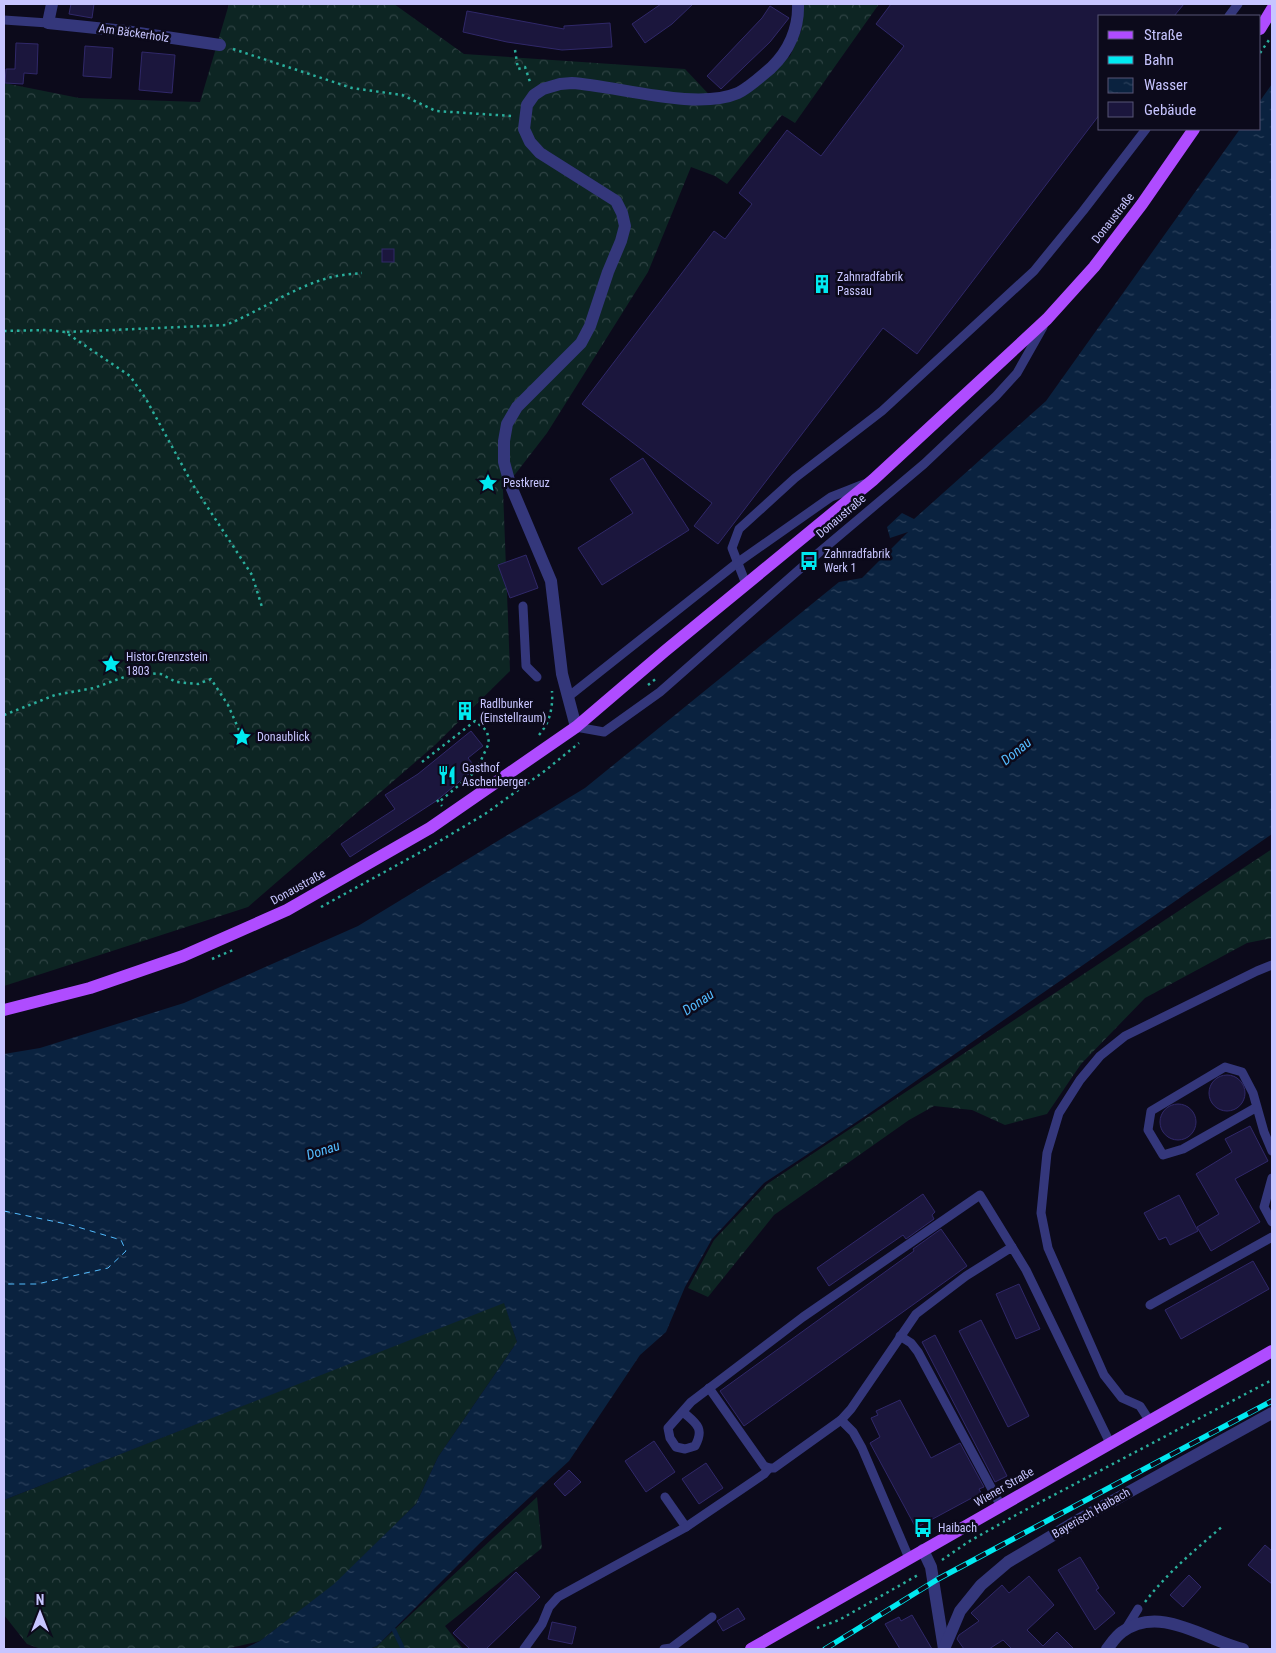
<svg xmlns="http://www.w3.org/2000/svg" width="1276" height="1653" font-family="'Roboto Condensed',sans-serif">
<defs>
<pattern id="forest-crowns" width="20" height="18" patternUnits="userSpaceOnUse" patternTransform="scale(1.25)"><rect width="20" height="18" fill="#0d2523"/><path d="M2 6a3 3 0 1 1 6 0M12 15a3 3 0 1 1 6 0" fill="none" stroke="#2f4344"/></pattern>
<pattern id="water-ripples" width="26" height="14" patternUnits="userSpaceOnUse" patternTransform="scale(1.25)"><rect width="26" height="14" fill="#0a223f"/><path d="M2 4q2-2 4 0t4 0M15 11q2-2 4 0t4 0" fill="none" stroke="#2c415c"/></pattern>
</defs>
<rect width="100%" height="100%" fill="#0c0a1b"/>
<!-- forest -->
<g fill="url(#forest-crowns)">
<polygon points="229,4 394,4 464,54 685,69 717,103 758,85 790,56 801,31 802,4 879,4 795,123 782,115 727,184 715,176 691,167 648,272 547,433 503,490 510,671 435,745 248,907 4,986 4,83 79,98 200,102"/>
<polygon points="1272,849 1272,938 1247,943 1145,998 1081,1064 1047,1114 1005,1125 972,1110 934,1106 909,1120 774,1215 708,1297 688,1288 714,1240 767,1184"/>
<polygon points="504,1302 517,1342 438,1457 416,1504 335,1584 260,1641 226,1649 41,1649 27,1644 4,1615 4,1500"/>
<polygon points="537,1497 542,1548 445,1626 463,1649 370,1649 377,1646"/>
</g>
<!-- water -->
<polygon fill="url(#water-ripples)" points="1272,84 1272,834 864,1117 764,1183 712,1239 685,1287 666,1332 640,1355 569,1461 480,1543 377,1646 369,1649 243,1649 260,1641 334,1584 416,1504 438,1457 517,1342 504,1303 4,1500 4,1054 40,1048 184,1003 358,926 585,788 839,582 862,578 908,532 890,538 887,527 902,513 914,519 1046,401 1240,129 1260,129 1260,101"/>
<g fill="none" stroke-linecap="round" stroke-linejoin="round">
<!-- stream -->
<polyline stroke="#0a223f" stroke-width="4.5" points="394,1630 403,1649"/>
<!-- ferry -->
<polyline stroke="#53bcff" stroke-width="1" stroke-dasharray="6 5" stroke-linecap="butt" points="4,1211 71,1225 121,1240 126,1251 108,1268 37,1284 4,1284"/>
</g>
<!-- building -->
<g fill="#1b163d" stroke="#302869">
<polygon points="71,4 94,4 92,18 69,14"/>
<polygon points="661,4 693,4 672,24 645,43 632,24"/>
<polygon points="891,4 1184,4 1174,16 1100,16 1100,114 917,354 883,328 718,544 694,526 712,503 582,404 714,231 725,239 752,204 739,193 787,130 821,156 904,46 876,24"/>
<polygon points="770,6 789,18 770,42 721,89 707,76 762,18"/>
<polygon points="467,11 564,29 564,26 610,23 612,47 562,50 507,42 463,32"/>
<polygon points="16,43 38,44 37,74 24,73 23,84 5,83 6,69 15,69"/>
<polygon points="85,46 113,48 111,78 83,76"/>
<polygon points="142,52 175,55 172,93 139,90"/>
<rect x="382" y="249" width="12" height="13"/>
<polygon points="643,458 689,530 602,585 578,548 633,513 610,479"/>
<polygon points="526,555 538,588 510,598 498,565"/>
<polygon points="471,731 483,746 468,758 476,768 436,801 350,857 341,844 395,809 385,795 418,774"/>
<circle cx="1227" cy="1093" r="18"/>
<circle cx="1178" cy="1122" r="18"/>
<polygon points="1250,1126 1268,1161 1235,1179 1260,1222 1211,1251 1197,1227 1219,1214 1196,1174 1232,1152 1225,1139"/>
<polygon points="923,1194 935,1212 932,1215 934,1219 906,1239 903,1235 829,1286 817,1268"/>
<polygon points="1179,1195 1198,1231 1170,1245 1166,1237 1159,1240 1144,1213"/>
<polygon points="941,1229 967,1266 744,1426 720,1391 914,1251 913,1249"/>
<polygon points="1253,1261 1269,1289 1181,1339 1165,1310"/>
<polygon points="1019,1284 1040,1329 1016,1339 996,1294"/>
<polygon points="981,1320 1029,1416 1008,1427 959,1331"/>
<polygon points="935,1335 1007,1476 995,1482 922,1342"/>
<polygon points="900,1400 931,1458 960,1443 984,1487 979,1489 981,1493 916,1528 870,1443 880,1437 871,1418 878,1415 876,1411"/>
<polygon points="654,1441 675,1472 646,1492 625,1461"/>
<polygon points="706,1463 723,1488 699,1504 682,1479"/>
<polygon points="569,1470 581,1482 565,1496 554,1484"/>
<polygon points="1265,1545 1272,1551 1272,1584 1248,1565"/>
<polygon points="1080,1557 1099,1588 1096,1590 1115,1613 1095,1630 1058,1570"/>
<polygon points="516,1572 540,1597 486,1649 470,1649 453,1633"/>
<polygon points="1189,1575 1201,1587 1183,1607 1170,1595"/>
<polygon points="1029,1576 1054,1605 1027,1630 1043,1646 1057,1632 1074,1649 1012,1649 1003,1640 989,1649 964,1649 957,1639 959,1635 979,1621 971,1613 1002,1585 1009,1593"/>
<polygon points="738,1608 745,1619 723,1631 717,1621"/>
<polygon points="912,1615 932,1649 900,1649 885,1624 899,1617 901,1621"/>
<polygon points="552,1622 576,1627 572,1644 548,1639"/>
</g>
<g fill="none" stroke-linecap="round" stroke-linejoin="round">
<!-- path -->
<g stroke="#2aae9c" stroke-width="2.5" stroke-dasharray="2.5 4" stroke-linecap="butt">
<polyline points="233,49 352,88 402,95 436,111 512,116"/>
<polyline points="515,50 518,69 525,67 530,82"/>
<polyline points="1260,53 1269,40"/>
<polyline points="4,331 47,330 65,332 130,376 146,399 193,485 252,575 262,607"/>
<path d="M 67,332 L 226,325 C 260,311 292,288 328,278 C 339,275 351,274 362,273"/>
<polyline points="648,685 658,677"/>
<polyline points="4,715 55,695 94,688 127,676 143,673 161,674 176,682 198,684 211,679 228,705 242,737"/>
<path d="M 539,735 C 550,722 553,708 552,691"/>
<polyline points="422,762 475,721 487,731 489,743 476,771 439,802"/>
<polyline points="437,800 442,806"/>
<polyline points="321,907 428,848 485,814 546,770 579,743"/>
<polyline points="212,959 233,950"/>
<polyline points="942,1560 968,1542 1016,1515 1272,1380"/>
<path d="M 1145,1602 C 1168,1572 1196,1549 1224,1525"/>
<polyline points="817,1628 839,1620 918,1575"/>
</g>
<!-- lane -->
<g stroke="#34377b" stroke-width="9">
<polyline points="1229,16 1238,4"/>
<polyline points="4,20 48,23"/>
<polyline points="746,584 732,548 739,529 795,478 882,411 1034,271 1083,211 1146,129"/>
<polyline points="523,606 526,666 537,677"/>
<polyline points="568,697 737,563 831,497 864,484"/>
<polyline points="576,727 604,732 660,692 809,561 924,464 996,396 1017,373 1043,327"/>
<polyline points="1257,1107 1183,1149 1163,1155 1148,1130 1151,1111 1225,1067 1242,1072 1253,1093 1264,1132 1272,1151"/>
<polyline points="1272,1178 1264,1207 1272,1222"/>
<polyline points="1150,1305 1272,1237"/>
<polyline points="900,1336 911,1343 918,1352 1001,1506"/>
<polyline points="709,1388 764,1466 769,1468 774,1468 841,1420 851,1409 916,1314 966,1276 1012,1247 1026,1270 1110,1443"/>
<path d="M 683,1412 C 696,1423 705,1428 695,1446 L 685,1449 L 676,1447 L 670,1438 L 668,1428 L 691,1402 L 803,1317 L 980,1195 L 1012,1247"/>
<polyline points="841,1420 853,1432 862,1448 909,1558"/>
<polyline points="1149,1420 1140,1406 1122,1398 1104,1375 1048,1248 1041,1213 1047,1153 1059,1113 1080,1080 1100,1056 1125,1036 1257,971 1272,965"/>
<polyline points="665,1497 686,1527"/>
<polyline points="1125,1630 1138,1609"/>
<polyline points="524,1649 542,1624 549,1607 558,1597 686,1527 764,1474 769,1468"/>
<polyline points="664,1649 671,1648 712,1617"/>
</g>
<!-- street -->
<g stroke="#34377b" stroke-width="12">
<polyline points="52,4 48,23 125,31 220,45"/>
<path d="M 576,727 L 562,674 L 551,581 L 510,484 L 504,462 L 504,441 L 507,424 L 517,407 L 581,343 L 590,326 L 608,272 L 621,241 L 625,226 L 622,213 L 616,201 L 540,153 L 530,142 L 524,129 L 527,105 L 534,95 L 543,89 L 560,84 L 572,83 C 618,86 696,111 738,93 C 750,87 760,77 771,68 C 789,51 799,28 798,4"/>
<polyline points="923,1550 931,1567 944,1649"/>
<polyline points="944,1649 960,1611 981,1585 1008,1562 1080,1519 1272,1413"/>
<path d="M 1107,1649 C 1111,1644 1116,1636 1122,1632 C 1160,1604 1205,1640 1243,1649"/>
</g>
<!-- primary -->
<g stroke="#af4cff" stroke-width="12">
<polyline points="1260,29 1272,9"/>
<polyline points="4,1010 90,988 183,956 287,910 430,828 576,727 665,651 873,480 1047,319 1094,267 1142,204 1194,129"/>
<polyline points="751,1649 1272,1351"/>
</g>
<!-- rail casing -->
<g stroke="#00e9f0" stroke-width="5.5">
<polyline id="rail" points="825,1649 938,1579 1272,1401"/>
</g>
<!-- rail -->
<use href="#rail" stroke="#0c0a1b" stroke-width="4" stroke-dasharray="11" stroke-linecap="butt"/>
</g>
<!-- icons -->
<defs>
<g id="building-bare" transform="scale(1.5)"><path d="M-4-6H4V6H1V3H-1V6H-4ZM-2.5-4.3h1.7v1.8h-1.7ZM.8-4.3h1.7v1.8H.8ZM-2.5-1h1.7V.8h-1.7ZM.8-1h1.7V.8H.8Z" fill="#00e9f0" stroke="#0c0a1b" stroke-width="2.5" paint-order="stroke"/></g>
<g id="sight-bare" transform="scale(1.5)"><path d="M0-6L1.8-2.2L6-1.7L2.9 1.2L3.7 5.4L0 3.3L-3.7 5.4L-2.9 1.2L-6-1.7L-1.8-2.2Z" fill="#00e9f0" stroke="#0c0a1b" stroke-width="2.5" paint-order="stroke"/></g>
<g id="bus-bare" transform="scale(1.5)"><path d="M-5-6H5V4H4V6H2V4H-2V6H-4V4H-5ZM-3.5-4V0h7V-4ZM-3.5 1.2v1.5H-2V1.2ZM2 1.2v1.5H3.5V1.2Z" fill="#00e9f0" stroke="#0c0a1b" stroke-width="2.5" paint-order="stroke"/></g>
<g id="restaurant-bare" transform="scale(1.5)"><path d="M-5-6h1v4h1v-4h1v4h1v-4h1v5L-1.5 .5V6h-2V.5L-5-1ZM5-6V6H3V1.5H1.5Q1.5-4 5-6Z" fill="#00e9f0" stroke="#0c0a1b" stroke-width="2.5" paint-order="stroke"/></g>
</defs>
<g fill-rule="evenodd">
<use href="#building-bare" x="822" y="284"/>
<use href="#sight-bare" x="488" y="483"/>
<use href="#bus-bare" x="809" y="561"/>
<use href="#sight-bare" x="111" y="664"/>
<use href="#building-bare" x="465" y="711"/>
<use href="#sight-bare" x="242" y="737"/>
<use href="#restaurant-bare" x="447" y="775"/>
<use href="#bus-bare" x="923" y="1528"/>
</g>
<g text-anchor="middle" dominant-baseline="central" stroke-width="5" stroke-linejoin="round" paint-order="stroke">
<!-- street labels -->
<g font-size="12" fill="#c7c5ff" stroke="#0c0a1b">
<text transform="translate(134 33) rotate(8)">Am Bäckerholz</text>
<text transform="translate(1113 218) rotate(-52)">Donaustraße</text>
<text transform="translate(841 516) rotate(-40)">Donaustraße</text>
<text transform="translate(298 887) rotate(-29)">Donaustraße</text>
<text transform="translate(1004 1487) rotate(-30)">Wiener Straße</text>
<text transform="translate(1091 1513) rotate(-30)">Bayerisch Haibach</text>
</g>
<!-- poi labels -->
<g font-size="12" fill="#c7c5ff" stroke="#0c0a1b" text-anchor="start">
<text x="837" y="277">Zahnradfabrik<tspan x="837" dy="14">Passau</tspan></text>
<text x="503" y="483">Pestkreuz</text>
<text x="824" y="554">Zahnradfabrik<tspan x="824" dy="14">Werk 1</tspan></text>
<text x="126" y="657">Histor.Grenzstein<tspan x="126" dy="14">1803</tspan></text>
<text x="480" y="704">Radlbunker<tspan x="480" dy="14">(Einstellraum)</tspan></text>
<text x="257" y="737">Donaublick</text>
<text x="462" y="768">Gasthof<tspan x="462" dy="14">Aschenberger</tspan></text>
<text x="938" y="1528">Haibach</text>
</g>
<!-- water labels -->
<g font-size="14" font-style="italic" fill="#53bcff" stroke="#0c0a1b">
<text transform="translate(1016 751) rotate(-39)">Donau</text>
<text transform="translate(698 1002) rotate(-34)">Donau</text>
<text transform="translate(323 1150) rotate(-18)">Donau</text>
</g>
</g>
<!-- border -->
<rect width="1276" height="1653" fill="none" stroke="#c7c5ff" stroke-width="10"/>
<!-- legend -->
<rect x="1098" y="15" width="162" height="115" fill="#0c0a1b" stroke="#575576"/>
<rect x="1108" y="31" width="25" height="8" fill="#af4cff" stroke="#575576"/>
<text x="1144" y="40" font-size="15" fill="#c7c5ff">Straße</text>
<rect x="1108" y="56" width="25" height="8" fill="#00e9f0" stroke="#575576"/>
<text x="1144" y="65" font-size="15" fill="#c7c5ff">Bahn</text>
<rect x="1108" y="78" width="25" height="15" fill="url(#water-ripples)" stroke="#575576"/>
<text x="1144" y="90" font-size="15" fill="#c7c5ff">Wasser</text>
<rect x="1108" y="102" width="25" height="15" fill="#1b163d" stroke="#575576"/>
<text x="1144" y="115" font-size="15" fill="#c7c5ff">Gebäude</text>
<!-- north arrow -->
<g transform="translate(40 1613)" stroke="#0c0a1b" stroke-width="4" paint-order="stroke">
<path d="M0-4L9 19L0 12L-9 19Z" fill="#c7c5ff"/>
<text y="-8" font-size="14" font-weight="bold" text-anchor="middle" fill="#c7c5ff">N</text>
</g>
</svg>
